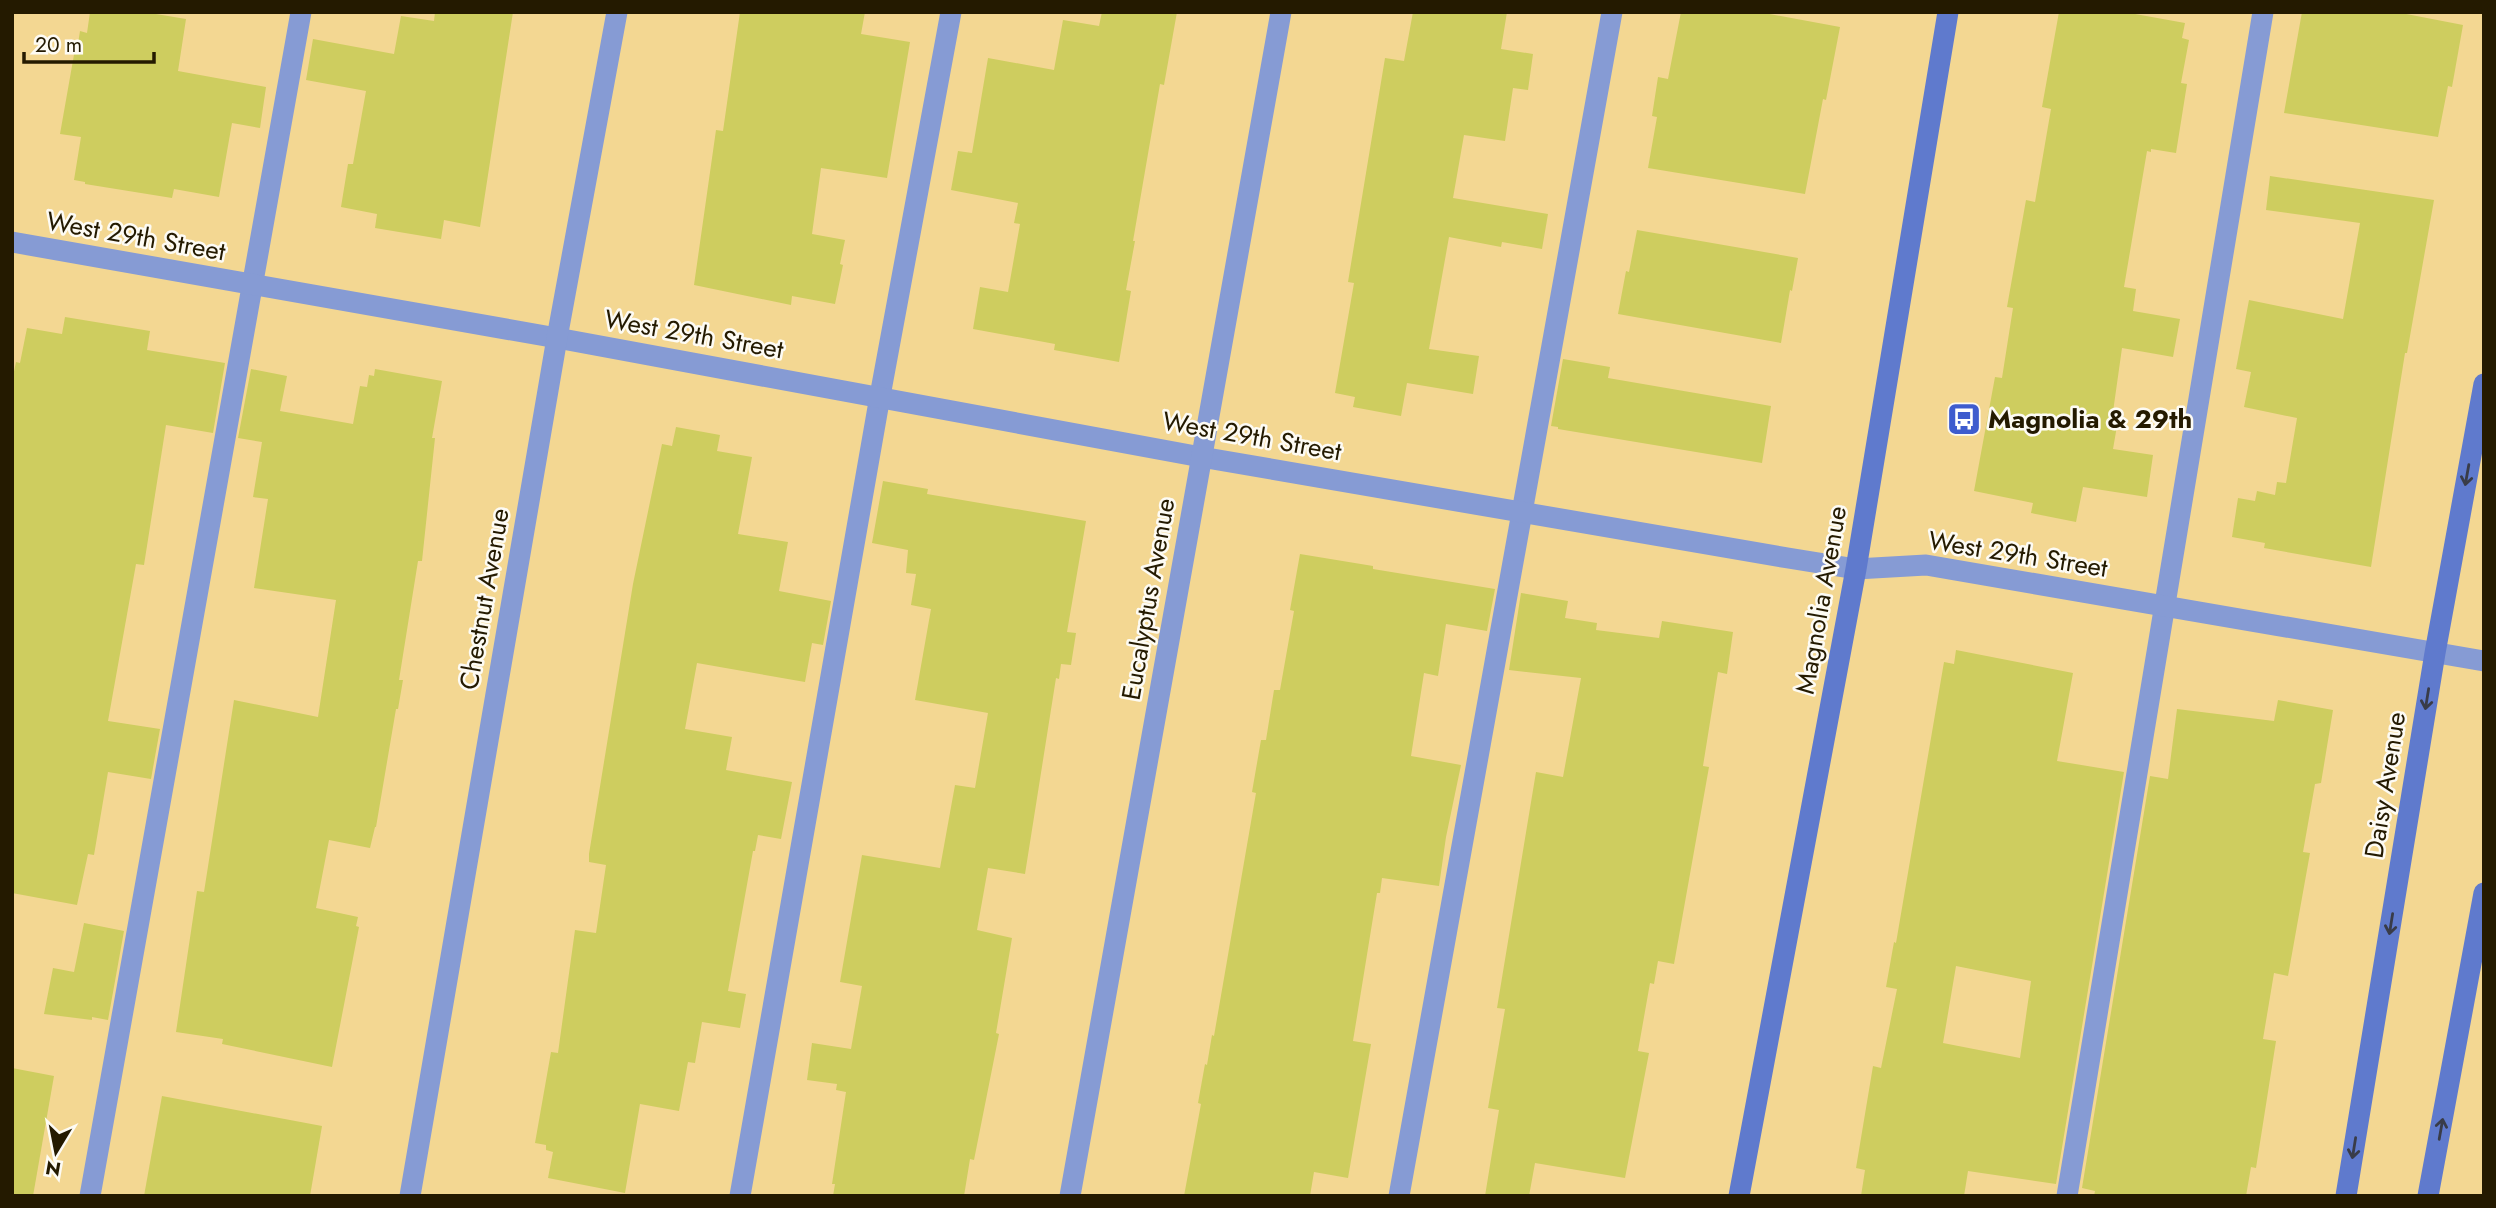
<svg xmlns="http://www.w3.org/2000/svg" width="2496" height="1208" font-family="Jost,sans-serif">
<rect width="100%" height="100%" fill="#f3d792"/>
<!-- building -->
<g fill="#cecd5f" fill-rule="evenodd">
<polygon points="90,12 144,12 186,19 178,71 266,87 260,128 232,123 219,197 174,189 172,198 85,184 85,182 74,180 81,137 60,134 75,49 77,50 80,31 87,33"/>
<polygon points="435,12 513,12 480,227 444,220 441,239 375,228 377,214 341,207 348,164 353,164 366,91 306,80 313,39 394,54 401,16 434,21"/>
<polygon points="740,12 865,12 861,34 910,42 887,178 821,168 812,234 845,240 840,264 843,265 835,304 792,296 791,305 694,285 716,130 723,131"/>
<polygon points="1102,12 1177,12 1164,85 1160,84 1133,241 1135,241 1126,290 1131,291 1119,362 1054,350 1055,344 973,329 980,287 1008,292 1020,224 1014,223 1018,203 951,190 958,151 972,153 988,58 1054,70 1063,20 1099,26"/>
<polygon points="1413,12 1507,12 1501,49 1533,54 1528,90 1513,88 1505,141 1464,135 1453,198 1548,214 1542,249 1502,242 1501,247 1449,237 1429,349 1479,356 1473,394 1407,383 1401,416 1353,407 1355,397 1335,393 1354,283 1348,282 1385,58 1404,61"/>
<polygon points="1681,12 1759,12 1840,27 1826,100 1823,99 1805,194 1648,168 1657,117 1652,116 1658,77 1668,79"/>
<polygon points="2059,12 2124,12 2185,23 2182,38 2189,40 2181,83 2187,84 2176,153 2151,149 2151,152 2147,151 2124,287 2136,289 2133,311 2180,319 2173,357 2122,348 2111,426 2117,426 2113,449 2153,455 2147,497 2083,487 2076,522 2031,513 2033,503 1974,491 1995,377 2002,378 2013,308 2007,307 2026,200 2035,202 2051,109 2042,107"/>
<polygon points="2302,12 2396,12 2463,25 2452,87 2448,86 2438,137 2284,113"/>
<polygon points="2270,176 2434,200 2407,353 2405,353 2371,567 2264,548 2265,543 2232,537 2238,498 2255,501 2257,491 2275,495 2277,482 2286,483 2297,418 2244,407 2251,372 2236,369 2249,300 2343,319 2360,223 2266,210"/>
<polygon points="1637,230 1798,258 1792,291 1790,290 1781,343 1618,314 1626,271 1629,272"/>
<polygon points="65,317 150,331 147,350 225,363 213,433 166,425 144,565 136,564 108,721 160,729 151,779 108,772 94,855 88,854 77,905 12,893 12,381 16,362 20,363 27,328 62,334"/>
<polygon points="1563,359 1610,367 1608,378 1771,406 1762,463 1558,429 1558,427 1551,426"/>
<polygon points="251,369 287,376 280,411 353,424 360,386 367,387 369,375 374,376 375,369 442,381 432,438 435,438 422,561 418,561 399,680 403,680 398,709 396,709 376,827 375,827 370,848 329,840 316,908 358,917 356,926 359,927 332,1067 222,1044 223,1039 176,1032 197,891 204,892 234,700 318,717 336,600 254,588 268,499 253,497 262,442 238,438"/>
<polygon points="676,427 720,435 717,451 752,457 738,534 788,542 779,591 831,601 823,645 812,643 805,682 697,663 685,729 732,737 726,770 792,782 781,839 758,835 755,851 753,851 728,991 746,994 740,1028 702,1022 695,1063 688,1062 679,1111 640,1104 625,1193 548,1178 553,1152 546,1150 546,1145 535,1143 551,1052 558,1053 575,930 596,933 606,865 589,862 589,854 633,584 662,444 672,446"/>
<polygon points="883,481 928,489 927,494 1086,521 1067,632 1076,633 1071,665 1061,664 1059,679 1056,678 1025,874 988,868 977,930 1012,938 996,1033 999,1034 974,1160 970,1159 964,1196 833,1196 835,1184 832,1184 846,1092 836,1090 837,1084 807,1080 812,1043 851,1049 862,986 840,982 862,855 940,868 955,785 975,788 988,713 915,700 931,609 911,605 916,574 906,573 908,550 872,543"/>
<polygon points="1300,554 1373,566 1373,569 1495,589 1487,631 1446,624 1438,676 1424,673 1411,756 1461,765 1446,837 1439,886 1382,878 1380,893 1377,893 1353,1041 1371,1044 1348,1178 1314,1172 1310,1196 1184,1196 1201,1104 1198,1103 1205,1064 1207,1065 1212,1035 1214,1036 1256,793 1252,792 1261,740 1266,740 1274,690 1280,690 1294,611 1290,610"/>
<polygon points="1521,593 1568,601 1565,618 1597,623 1596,630 1659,638 1662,621 1733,632 1727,674 1718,672 1703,766 1709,767 1674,964 1658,961 1654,984 1650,983 1638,1051 1649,1053 1625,1178 1535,1163 1529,1196 1485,1196 1499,1110 1488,1108 1505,1009 1497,1008 1536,772 1563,777 1581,678 1509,670"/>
<path d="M 1956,650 L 2073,673 L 2057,761 L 2124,772 L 2056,1184 L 1968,1171 L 1964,1196 L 1861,1196 L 1865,1170 L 1856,1168 L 1873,1066 L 1881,1068 L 1897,989 L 1886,987 L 1894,942 L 1896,943 L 1944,662 L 1954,664 ZM 1956,966 L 2031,981 L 2020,1058 L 1943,1043 Z"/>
<polygon points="2278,700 2333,710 2321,783 2315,784 2303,852 2310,853 2288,976 2274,973 2263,1039 2276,1041 2256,1168 2251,1167 2246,1196 2094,1196 2095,1191 2082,1188 2150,776 2168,779 2177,709 2274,721"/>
<polygon points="84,923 124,931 108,1020 92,1017 92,1020 44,1014 53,968 74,972"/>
<polygon points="12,1068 54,1076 33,1196 12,1196"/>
<polygon points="162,1096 322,1126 310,1196 144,1196"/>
</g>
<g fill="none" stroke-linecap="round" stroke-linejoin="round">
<!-- lane -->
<g stroke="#869bd4" stroke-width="21">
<polyline points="90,1196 301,12"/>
<polyline points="740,1196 880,396 951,12"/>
<polyline points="1399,1196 1612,12"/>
<polyline points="2067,1196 2263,12"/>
</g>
<!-- street -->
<g stroke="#869bd4" stroke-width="21">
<polyline points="12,242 557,338 1201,457 1788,558 1856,569 1926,565 2484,661"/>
<polyline points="410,1196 557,338 617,12"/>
<polyline points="1070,1196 1281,12"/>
</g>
<!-- secondary -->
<g stroke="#5f7acd" stroke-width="21">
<polyline points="1739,1196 1856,569 1948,12"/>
<polyline points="2346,1196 2435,653 2484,384"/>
<polyline points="2428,1196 2484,893"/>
</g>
</g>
<!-- one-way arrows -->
<defs><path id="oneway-shaft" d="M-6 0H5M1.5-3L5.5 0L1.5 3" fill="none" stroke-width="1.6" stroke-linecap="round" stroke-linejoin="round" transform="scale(1.75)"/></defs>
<g stroke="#393c48">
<use href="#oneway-shaft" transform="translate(2467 475) rotate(100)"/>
<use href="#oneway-shaft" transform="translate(2427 699) rotate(99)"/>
<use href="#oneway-shaft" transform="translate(2391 924) rotate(99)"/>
<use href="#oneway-shaft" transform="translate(2441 1129) rotate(-80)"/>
<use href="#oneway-shaft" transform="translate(2354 1148) rotate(99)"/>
</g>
<!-- icons -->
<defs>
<g id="bus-square" transform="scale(1.75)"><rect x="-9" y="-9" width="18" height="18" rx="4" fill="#3e5cce" stroke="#fdfbf4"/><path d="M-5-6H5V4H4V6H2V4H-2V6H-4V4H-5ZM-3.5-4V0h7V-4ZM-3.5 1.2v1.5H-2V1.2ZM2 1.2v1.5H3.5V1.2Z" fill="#fff"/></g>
</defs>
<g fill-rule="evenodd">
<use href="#bus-square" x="1964" y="419"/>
</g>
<g text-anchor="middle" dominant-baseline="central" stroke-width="5" stroke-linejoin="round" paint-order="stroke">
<!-- street labels -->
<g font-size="26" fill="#241a00" stroke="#fdfbf4">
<text transform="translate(136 236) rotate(10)">West 29th Street</text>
<text transform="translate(694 334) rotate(10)">West 29th Street</text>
<text transform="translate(1252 436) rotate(10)">West 29th Street</text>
<text transform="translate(2018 554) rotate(9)">West 29th Street</text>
<text transform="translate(484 599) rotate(-80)">Chestnut Avenue</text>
<text transform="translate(1148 599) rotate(-80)">Eucalyptus Avenue</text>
<text transform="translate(1821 600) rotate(-80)">Magnolia Avenue</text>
<text transform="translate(2385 785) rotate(-81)">Daisy Avenue</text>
</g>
<!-- poi labels -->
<g font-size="26" font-weight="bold" fill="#241a00" stroke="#fdfbf4" text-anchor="start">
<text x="1988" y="419">Magnolia &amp; 29th</text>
</g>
</g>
<!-- border -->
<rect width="2496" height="1208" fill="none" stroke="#241a00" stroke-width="28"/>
<!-- north arrow -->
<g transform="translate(56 1152) rotate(190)" stroke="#fdfbf4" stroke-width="5" paint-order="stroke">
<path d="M0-5L12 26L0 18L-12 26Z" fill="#241a00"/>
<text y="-10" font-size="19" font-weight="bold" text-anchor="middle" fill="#241a00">N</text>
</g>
<!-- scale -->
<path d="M24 52v10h130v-10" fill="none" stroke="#241a00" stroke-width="3.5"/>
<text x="35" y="52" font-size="21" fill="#241a00" stroke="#fdfbf4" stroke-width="5" paint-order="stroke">20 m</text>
</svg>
